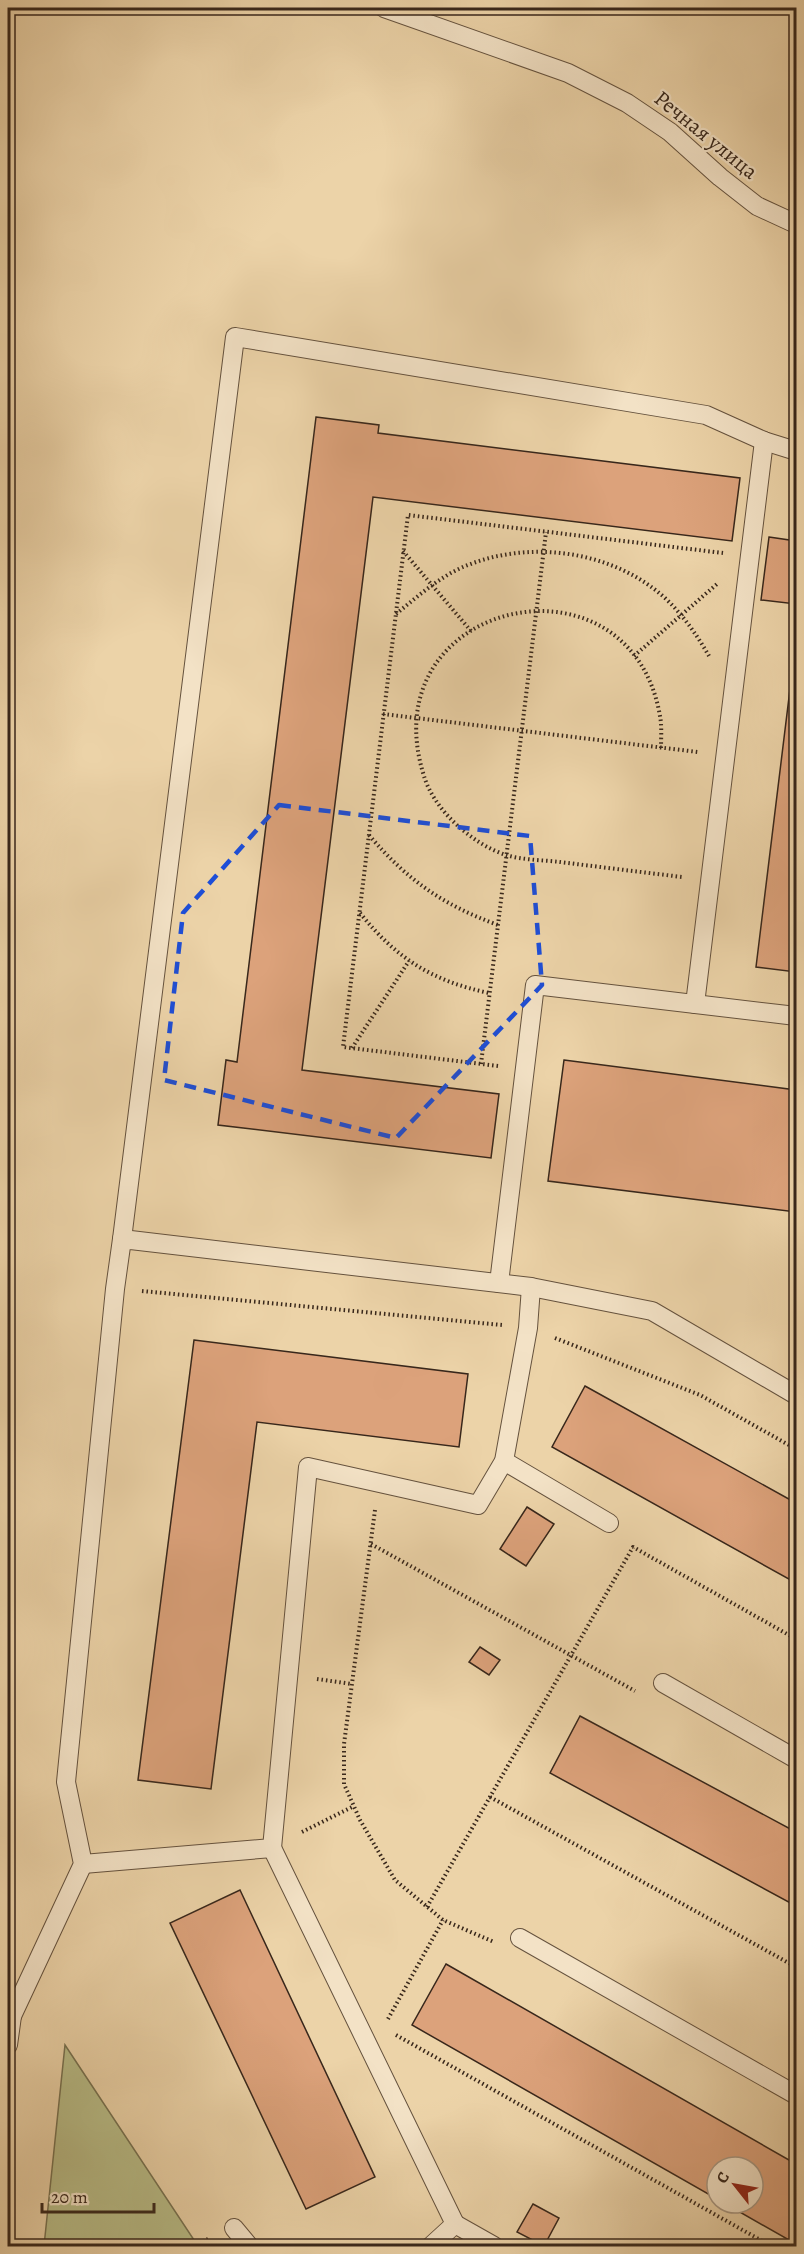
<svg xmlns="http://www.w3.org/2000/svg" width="804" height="2254" font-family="Alegreya,serif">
<rect width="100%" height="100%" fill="#ecd3a8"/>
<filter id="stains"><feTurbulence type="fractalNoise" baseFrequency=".00333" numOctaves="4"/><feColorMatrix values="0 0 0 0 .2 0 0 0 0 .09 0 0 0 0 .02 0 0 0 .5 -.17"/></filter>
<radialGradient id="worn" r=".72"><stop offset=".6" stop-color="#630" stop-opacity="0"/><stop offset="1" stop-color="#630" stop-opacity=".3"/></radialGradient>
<!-- grass -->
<polygon fill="#b8bc87" stroke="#787251" stroke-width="1.5" points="65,2045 198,2246 44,2246"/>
<!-- building -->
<g fill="#dca27b" stroke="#38271b" stroke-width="1.5">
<polygon points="316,417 379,425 378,433 740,478 732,541 373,497 302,1070 499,1094 491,1158 218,1125 226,1060 237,1062"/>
<polygon points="769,537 796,541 796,604 761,600"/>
<polygon points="796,640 796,972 756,967"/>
<polygon points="564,1060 796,1090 796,1212 548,1181"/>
<polygon points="194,1340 468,1374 459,1447 257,1422 211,1789 138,1780"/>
<polygon points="585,1386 796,1503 796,1583 552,1447"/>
<polygon points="527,1507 554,1524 526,1566 500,1549"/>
<polygon points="480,1647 500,1660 489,1675 469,1662"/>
<polygon points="580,1716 796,1832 796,1906 550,1773"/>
<polygon points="240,1890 375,2177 306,2209 170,1923"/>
<polygon points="446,1964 796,2164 796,2244 724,2203 753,2203 753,2167 717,2167 717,2199 412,2025"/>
<polygon points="533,2204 559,2218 544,2246 517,2232"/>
</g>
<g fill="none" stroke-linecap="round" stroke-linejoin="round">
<!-- lane casing -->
<g stroke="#65523e" stroke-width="20">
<g id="lane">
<polyline points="384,8 568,73 627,103 670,132 720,177 757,206 796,224"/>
<polyline points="695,1004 764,441"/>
<polyline points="122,1239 235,337 706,415 764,441 796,451"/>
<polyline points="499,1283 535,985 796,1016"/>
<polyline points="504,1461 609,1523"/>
<polyline points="663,1683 796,1759"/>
<polyline points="272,1848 455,2224 431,2246"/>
<polyline points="83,1864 272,1848 308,1467 478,1505 504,1461 528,1328 531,1287"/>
<polyline points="520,1938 796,2095"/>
<polyline points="8,2015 12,2016 8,2045"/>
<polyline points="12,2016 83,1864 66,1782 115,1289 122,1239 531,1287 652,1311 796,1395"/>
<polyline points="455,2224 494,2246"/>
<polyline points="234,2228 249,2246"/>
</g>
</g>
<!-- path -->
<g stroke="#38271b" stroke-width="4" stroke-dasharray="1.5 3" stroke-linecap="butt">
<polyline points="403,551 471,631"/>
<path d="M 396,614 C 417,597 438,578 463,567 C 528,539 612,550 665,598 C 683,615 697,635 709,656"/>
<polyline points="634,656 717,584"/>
<polyline points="383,714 698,752"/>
<path d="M 661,748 C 661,738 662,726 660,716 C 630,542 368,600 424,776 C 434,810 472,844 506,855 C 522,860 543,860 560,862 C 600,867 641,872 682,877"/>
<path d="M 369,835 C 407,880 443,905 498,925"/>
<path d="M 360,913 C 396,958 432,981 489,993"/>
<polyline points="352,1048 409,961"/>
<polyline points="481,1064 546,532"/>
<polyline points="498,1066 343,1047 408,515 723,553"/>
<polyline points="142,1291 502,1325"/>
<polyline points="555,1338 700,1395 796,1449"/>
<polyline points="375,1510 344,1744 344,1784 360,1820 395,1880 443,1920 494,1942"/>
<polyline points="371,1544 635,1691"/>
<polyline points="317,1679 352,1684"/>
<polyline points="490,1797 796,1967"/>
<polyline points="302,1832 354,1806"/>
<polyline points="427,1907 633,1547 796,1639"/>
<polyline points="388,2019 443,1920"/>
<polyline points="396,2035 771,2246"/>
<polyline points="190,2246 208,2239"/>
</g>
<!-- lane -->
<use href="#lane" stroke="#f3e2c6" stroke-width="18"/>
</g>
<!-- marked area -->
<path fill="none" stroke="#1d4ed8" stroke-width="4.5" stroke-dasharray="12 8" stroke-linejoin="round" d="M 279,805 L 530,836 L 542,985 L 396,1138 L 164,1080 L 183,913 Z"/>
<g text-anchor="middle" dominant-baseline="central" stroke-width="4.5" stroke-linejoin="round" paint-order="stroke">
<!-- street labels -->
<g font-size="22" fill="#38271b" stroke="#f3e2c6">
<text transform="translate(706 135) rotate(39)">Речная улица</text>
</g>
</g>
<!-- margin -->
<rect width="804" height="2254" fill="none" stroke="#ecd3a8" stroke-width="30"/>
<rect x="9" y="9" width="786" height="2236" fill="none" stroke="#38271b" stroke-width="3"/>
<rect x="15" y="15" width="774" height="2224" fill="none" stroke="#38271b" stroke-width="1.5"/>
<!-- north arrow -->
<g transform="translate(735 2185) rotate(301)"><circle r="28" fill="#f3e2c6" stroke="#a89782" stroke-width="1.5"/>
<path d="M0-4.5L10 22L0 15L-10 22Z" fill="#8f2418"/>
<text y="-9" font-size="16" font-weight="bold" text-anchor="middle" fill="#38271b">С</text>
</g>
<!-- scale -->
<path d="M42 2203v9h112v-9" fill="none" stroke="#38271b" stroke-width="3"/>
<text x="51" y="2203" font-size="18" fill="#38271b" stroke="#f3e2c6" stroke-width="4.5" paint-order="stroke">20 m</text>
<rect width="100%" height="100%" filter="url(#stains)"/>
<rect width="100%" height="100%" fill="url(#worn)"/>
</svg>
